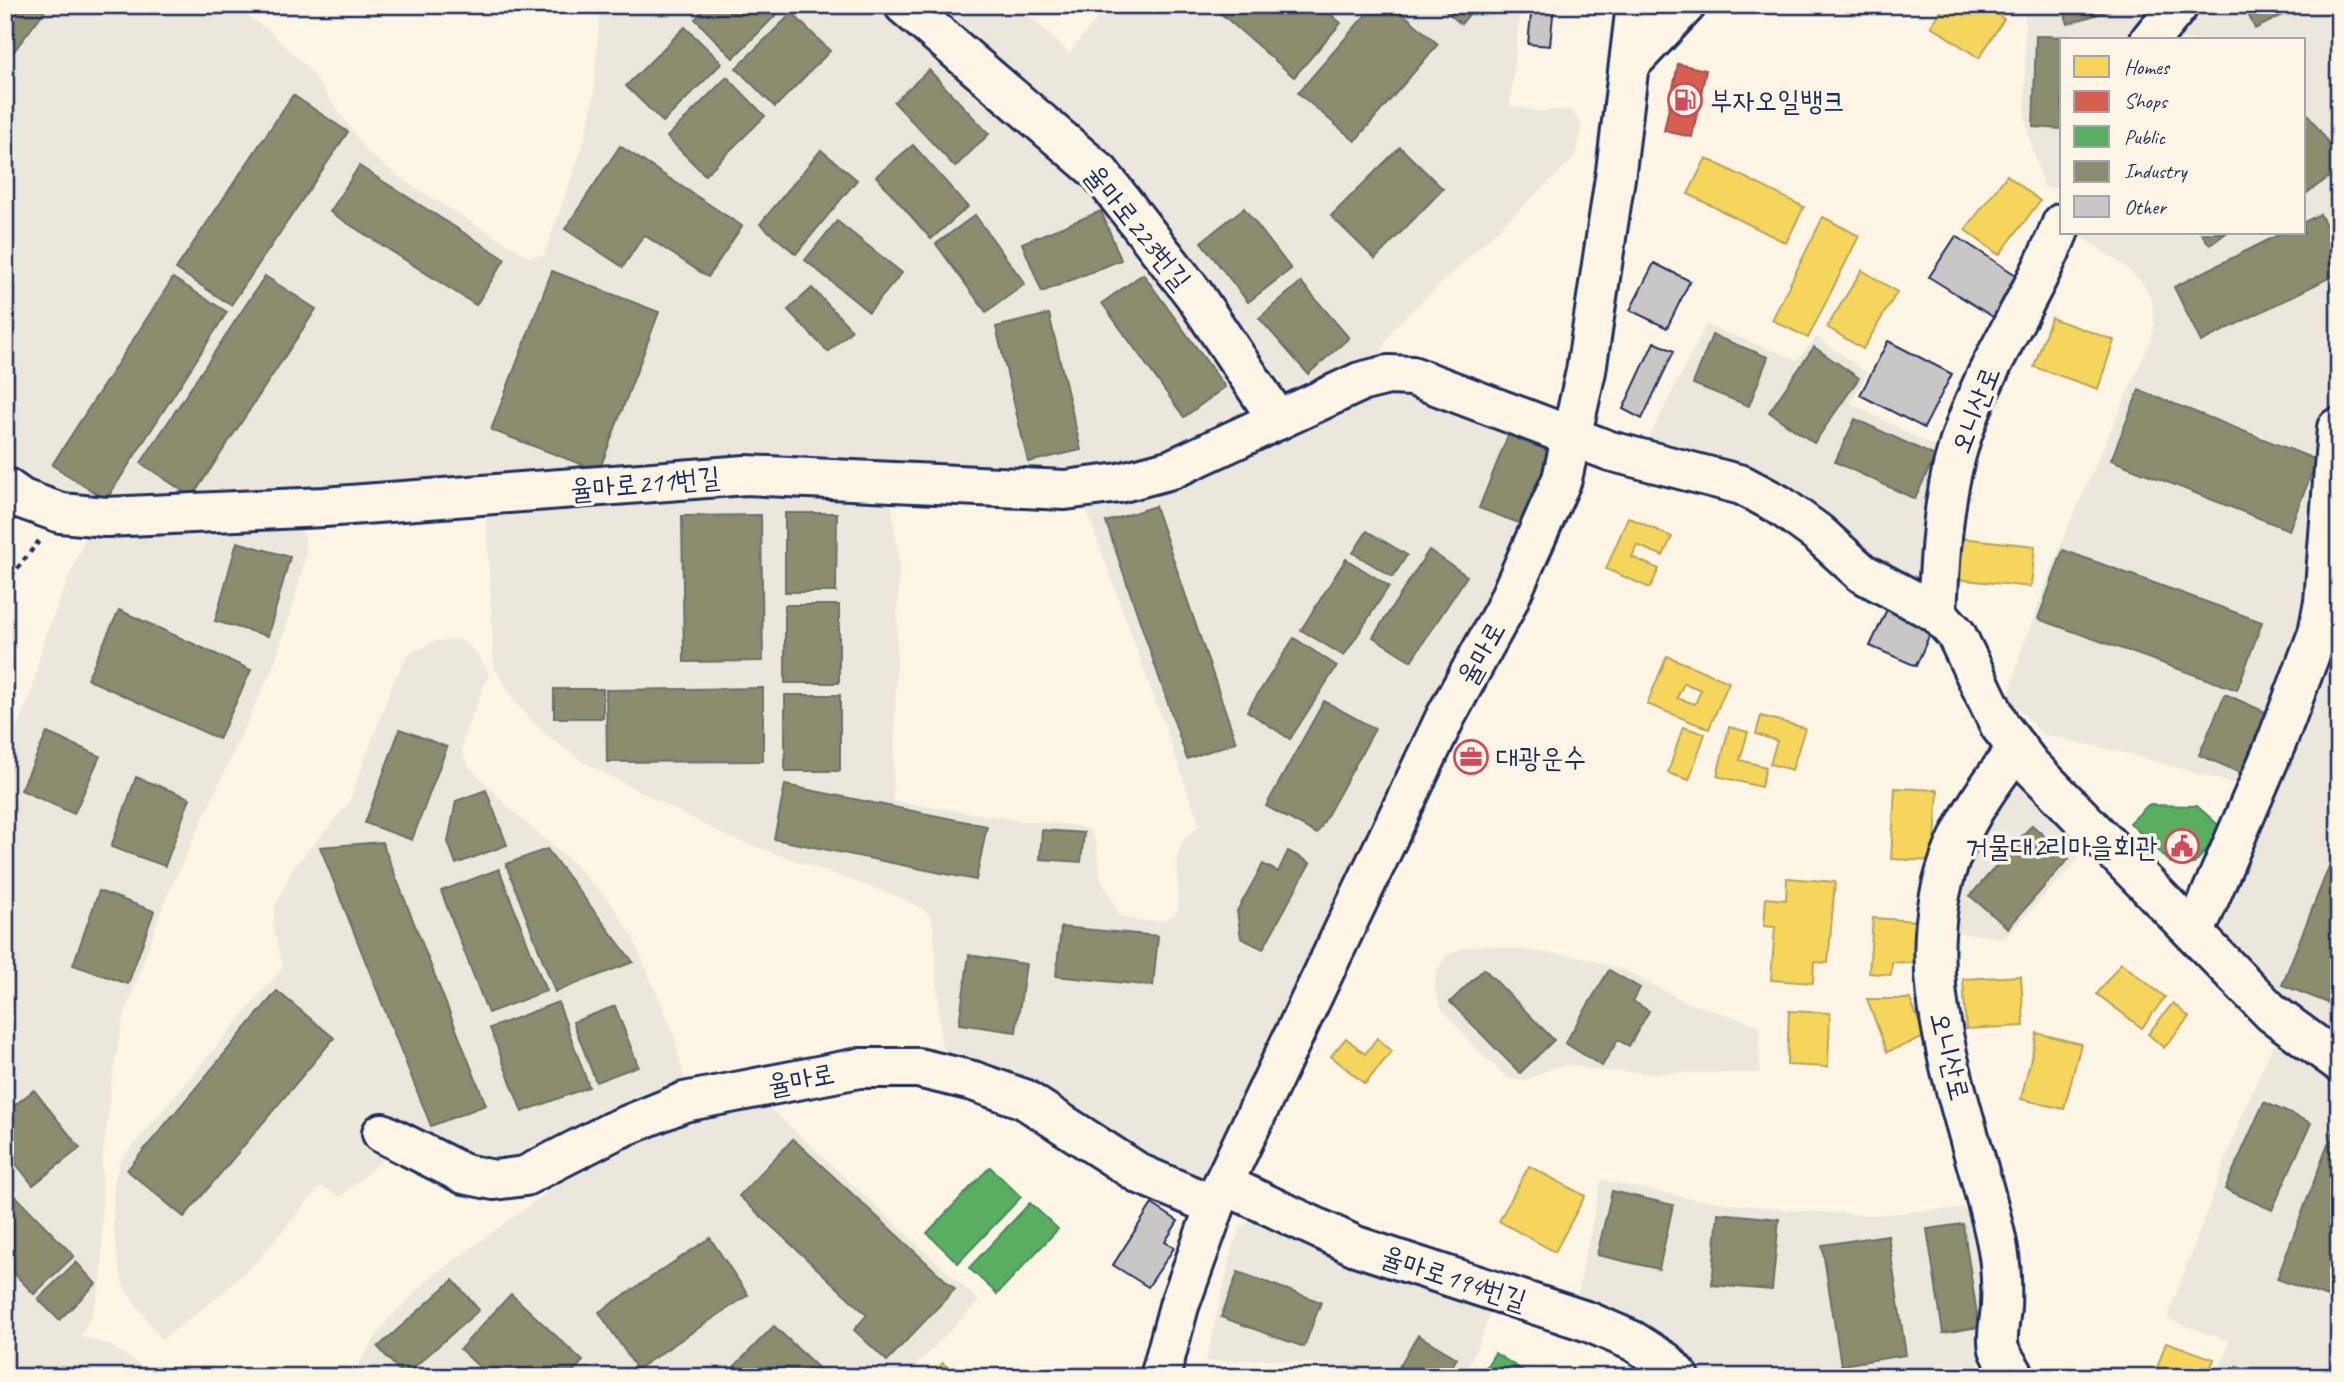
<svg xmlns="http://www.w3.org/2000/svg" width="2344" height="1382" font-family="Caveat,'Poor Story',sans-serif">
<rect width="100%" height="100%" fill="#fcf5e5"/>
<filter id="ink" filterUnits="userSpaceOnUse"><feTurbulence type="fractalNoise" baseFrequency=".0143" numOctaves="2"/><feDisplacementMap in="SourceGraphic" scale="14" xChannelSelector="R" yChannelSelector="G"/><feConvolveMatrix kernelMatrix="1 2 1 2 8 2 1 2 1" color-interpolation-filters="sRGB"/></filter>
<g filter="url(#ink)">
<!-- built -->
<g fill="#ece7dc">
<polygon points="5,5 231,5 268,30 309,69 367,152 406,182 529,257 544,255 584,143 594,95 600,5 880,5 1104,202 1135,238 1241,396 1243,416 1235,430 1095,474 103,505 30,486 5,467"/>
<polygon points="928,5 1018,5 1069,53 1108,5 1521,5 1510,106 1538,111 1571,110 1582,126 1575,157 1396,326 1385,343 1381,357 1302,396 1285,393 1269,382"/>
<polygon points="2025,5 2162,5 2136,40 2062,40 2062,189 2044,187 2029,137 2025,117"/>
<polygon points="2199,5 2339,5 2339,1043 2290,1005 2219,935 2274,801 2242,786 2117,751 2042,734 2009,698 2020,654 2066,531 2151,340 2154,323 2152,301 2143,284 2121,263 2075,233 2304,233 2304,40 2163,40"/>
<polygon points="1706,325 1797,360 1817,337 1867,373 1851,403 1942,451 1929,587 1647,442"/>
<polygon points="1388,392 1415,394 1561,446 1212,1177 1198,1182 951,1061 941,1045 934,932 932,919 924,910 902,898 728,837 583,762 544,733 517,705 494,667 486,508 751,490 891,497 899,563 893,801 1017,820 1074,825 1089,830 1096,842 1101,879 1120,915 1139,921 1161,921 1173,916 1178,909 1177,857 1182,842 1200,825 1085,506 1343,405"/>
<polygon points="298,525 305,536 306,555 294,603 274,664 164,903 123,1020 112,1079 102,1165 102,1274 97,1301 81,1337 110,1345 158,1377 5,1377 5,754 31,694 43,642 89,528"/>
<polygon points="460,639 477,653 489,674 464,735 462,752 468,765 508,807 573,863 609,901 632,935 673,1032 685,1080 638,1099 537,1154 491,1167 409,1135 341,1197 321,1186 256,1262 218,1297 162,1340 124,1288 118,1262 113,1226 114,1183 120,1161 283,967 273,928 275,908 292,869 349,803 393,682 409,654 436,641"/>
<polygon points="2015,771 2094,842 2005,938 1943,931 1946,904"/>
<polygon points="1484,945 1581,957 1629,972 1683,1001 1759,1025 1760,1073 1642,1073 1593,1070 1570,1065 1552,1068 1525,1081 1509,1079 1476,1049 1441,1007 1435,990 1436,972 1446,956 1463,948"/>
<polygon points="2280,1042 2339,1073 2339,1377 2217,1377 2229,1341 2167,1319 2246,1105 2273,1045"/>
<polygon points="761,1100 979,1301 905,1377 350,1377 386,1322 430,1278 569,1176 667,1126"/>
<polygon points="1601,1180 1693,1199 1789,1210 1869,1215 1981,1207 1986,1354 1977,1367 1960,1377 1697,1377 1575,1306"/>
<polygon points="1254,1221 1493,1304 1481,1339 1463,1377 1373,1377 1333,1366 1269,1359 1206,1362 1233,1245 1241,1227"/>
</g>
<!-- homes -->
<g fill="#f6d55c" stroke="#b4a35d" stroke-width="2" fill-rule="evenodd">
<polygon points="1945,5 1983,5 2004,19 1979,58 1931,26"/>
<polygon points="1706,158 1804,207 1786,243 1688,194"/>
<polygon points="2007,175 2040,201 1999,255 1965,230"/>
<polygon points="1823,217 1859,236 1808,338 1772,320"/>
<polygon points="1862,270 1897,292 1863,349 1827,327"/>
<polygon points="2051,318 2114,340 2098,389 2034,367"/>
<polygon points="1628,517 1672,537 1663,556 1637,545 1632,557 1659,569 1650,588 1606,569"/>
<polygon points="1960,538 2035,546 2031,587 1956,579"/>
<path d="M 1667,656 L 1729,682 L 1709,729 L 1647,704 ZM 1684,683 L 1701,690 L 1695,704 L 1677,698 Z"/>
<polygon points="1761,716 1805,728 1792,770 1770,764 1777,741 1756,734"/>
<polygon points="1683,727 1705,734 1689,780 1668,773"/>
<polygon points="1729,727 1748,732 1740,760 1766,767 1761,787 1717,776"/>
<polygon points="1895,788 1938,790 1934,861 1891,859"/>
<polygon points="1787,878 1835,882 1828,963 1814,962 1813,983 1771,980 1775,927 1764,926 1766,898 1786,900"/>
<polygon points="1873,918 1917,921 1914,963 1892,962 1891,975 1869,973"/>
<polygon points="2121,963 2165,997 2142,1028 2097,994"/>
<polygon points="2021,976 2024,1026 1966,1029 1963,979"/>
<polygon points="1867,999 1910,999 1925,1037 1887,1052"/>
<polygon points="2173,1003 2189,1017 2164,1048 2148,1034"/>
<polygon points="1789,1011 1830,1013 1828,1067 1787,1065"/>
<polygon points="2037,1033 2081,1044 2064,1109 2021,1099"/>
<polygon points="1346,1038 1365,1054 1377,1038 1392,1051 1365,1084 1331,1056"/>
<polygon points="1529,1166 1585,1196 1555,1252 1499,1221"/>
<polygon points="2166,1342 2214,1359 2207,1377 2172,1377 2156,1371"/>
<polygon points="943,1363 957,1377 929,1377"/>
</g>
<!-- shops -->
<polygon fill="#d6604d" stroke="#9e5152" stroke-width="2" points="1678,64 1706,70 1692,137 1664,131"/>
<!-- public -->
<g fill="#5aae61" stroke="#478860" stroke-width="2">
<polygon points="2148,805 2197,806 2224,830 2194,864 2171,863 2130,823"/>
<polygon points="990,1167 1021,1197 958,1263 927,1233"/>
<polygon points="1030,1203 1058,1229 997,1294 969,1268"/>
<polygon points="1495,1353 1530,1375 1529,1377 1480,1377"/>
</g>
<!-- industry -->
<g fill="#8c8c6e" stroke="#6a7069" stroke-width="2">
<polygon points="5,5 49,5 5,63"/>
<polygon points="708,5 786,5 733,58 695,19"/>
<polygon points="1211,5 1320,5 1341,23 1294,77"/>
<polygon points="1374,5 1393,5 1438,44 1355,141 1298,93"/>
<polygon points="1439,5 1477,5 1461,24"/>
<polygon points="2062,5 2125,5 2068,24"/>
<polygon points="2244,5 2303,5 2255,29"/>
<polygon points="792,13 830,51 775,107 736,68"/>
<polygon points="685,27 722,63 663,122 626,86"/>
<polygon points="2036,36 2082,37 2082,40 2062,40 2062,129 2033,127"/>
<polygon points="929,70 989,134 955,167 894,102"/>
<polygon points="727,77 765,116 705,175 667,137"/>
<polygon points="293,95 348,132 231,305 176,269"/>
<polygon points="2304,109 2339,157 2339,170 2304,195"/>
<polygon points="913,145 968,207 931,239 876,176"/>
<polygon points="620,146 742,226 708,277 644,235 623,267 565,229"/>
<polygon points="1400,147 1443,189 1375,259 1331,216"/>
<polygon points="821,150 857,180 796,254 760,224"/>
<polygon points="359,166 505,259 476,305 330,212"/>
<polygon points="1244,208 1291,269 1248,302 1201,242"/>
<polygon points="1101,211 1121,260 1042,292 1022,243"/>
<polygon points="2320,214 2339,250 2339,273 2201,342 2174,287 2282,233 2304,233 2304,222"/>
<polygon points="975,215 1025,284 986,312 936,244"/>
<polygon points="837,221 902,273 869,312 805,260"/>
<polygon points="2201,233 2226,233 2210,245"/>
<polygon points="552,271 659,312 599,471 491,430"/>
<polygon points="1143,274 1225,387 1184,417 1102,303"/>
<polygon points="265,276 316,309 192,497 141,463"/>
<polygon points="173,278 227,312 106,500 52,465"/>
<polygon points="1301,282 1349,338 1308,374 1259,318"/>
<polygon points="812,288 852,330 828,352 788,310"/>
<polygon points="1049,314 1081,450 1028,462 996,327"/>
<polygon points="1712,335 1768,357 1749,406 1693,384"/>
<polygon points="1814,347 1859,378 1814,443 1769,412"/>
<polygon points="2139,390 2317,460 2289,530 2111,460"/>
<polygon points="1855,419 1935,456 1915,499 1835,462"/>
<polygon points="1509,433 1553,450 1524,525 1479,508"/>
<polygon points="1155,506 1236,742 1187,759 1106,522"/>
<polygon points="785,513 837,513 836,592 785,592"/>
<polygon points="761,515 763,661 684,662 682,516"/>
<polygon points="1367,531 1407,555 1393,577 1353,553"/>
<polygon points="237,542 290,557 268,636 215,621"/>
<polygon points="1429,550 1467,576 1411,661 1373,637"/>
<polygon points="2063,550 2262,622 2237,690 2038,619"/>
<polygon points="1346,559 1389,586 1344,656 1301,630"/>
<rect x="785" y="605" width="54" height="78"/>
<polygon points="119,610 251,670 219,739 87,679"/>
<polygon points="1294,638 1337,666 1290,739 1247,711"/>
<polygon points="763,688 763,761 607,762 606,690"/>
<rect x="554" y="689" width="49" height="29"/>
<polygon points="2225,694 2272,715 2246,775 2199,755"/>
<rect x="785" y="695" width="55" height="76"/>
<polygon points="1324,701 1375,729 1317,834 1266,806"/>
<polygon points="400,729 447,747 412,840 365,823"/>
<polygon points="47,733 100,756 74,814 21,790"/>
<polygon points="136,777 190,798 165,866 111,847"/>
<polygon points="785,785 987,826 976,880 774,839"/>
<polygon points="486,790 507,845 456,864 448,842 456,801"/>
<polygon points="2032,825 2069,858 2008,928 1970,896"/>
<polygon points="1042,830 1084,833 1081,862 1040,859"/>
<polygon points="382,842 486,1105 431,1126 320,847"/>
<polygon points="547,849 633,962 555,992 506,864"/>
<polygon points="1288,851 1310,863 1263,949 1241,938 1237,911 1263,864 1278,872"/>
<polygon points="2334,854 2339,855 2339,1000 2336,1006 2282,985"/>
<polygon points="499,869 546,991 488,1013 441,891"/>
<polygon points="99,891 154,911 128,984 73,965"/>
<polygon points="1061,927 1158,936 1153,986 1056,976"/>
<polygon points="969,955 1026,964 1016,1032 959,1024"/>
<polygon points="1484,969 1554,1040 1520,1073 1450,1002"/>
<polygon points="1609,970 1640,988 1633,1001 1649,1011 1629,1046 1618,1040 1602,1066 1565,1043"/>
<polygon points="277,991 334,1038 184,1217 127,1170"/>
<polygon points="558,1002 589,1087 522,1112 490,1028"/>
<polygon points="615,1006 638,1066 596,1082 573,1022"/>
<polygon points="5,1056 14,1067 5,1074"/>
<polygon points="34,1090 80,1148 33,1185 5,1150 5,1113"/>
<polygon points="2264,1102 2311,1123 2272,1210 2225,1189"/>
<polygon points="2333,1131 2339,1133 2339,1267 2327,1297 2277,1279"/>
<polygon points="793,1139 955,1289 887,1361 854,1330 867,1315 739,1196"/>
<polygon points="5,1185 74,1256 34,1294 5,1264"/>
<polygon points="1612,1191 1673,1205 1659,1269 1597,1255"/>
<polygon points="1718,1213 1779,1219 1772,1290 1712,1285"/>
<polygon points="1963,1224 1979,1327 1943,1333 1927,1229"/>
<polygon points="1888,1235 1906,1355 1841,1365 1822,1245"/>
<polygon points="710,1238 748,1295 637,1369 599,1312"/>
<polygon points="76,1262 96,1284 59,1320 38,1299"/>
<polygon points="1238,1272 1321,1302 1304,1347 1221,1317"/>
<polygon points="453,1280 479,1310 404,1376 378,1347"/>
<polygon points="511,1294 583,1361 568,1377 490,1377 460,1349"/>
<polygon points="774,1326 828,1377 724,1377"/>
<polygon points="1418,1335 1457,1358 1446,1377 1416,1377 1399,1367"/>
<polygon points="2237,1366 2271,1377 2234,1377"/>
<polygon points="1887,1370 1888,1377 1842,1377"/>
</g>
<!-- building -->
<g fill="#c8c7c6" stroke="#1b2f5e" stroke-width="2">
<polygon points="1532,5 1554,5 1550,46 1528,44"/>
<polygon points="1956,236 2019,277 1993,317 1929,277"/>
<polygon points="1654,263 1690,281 1667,328 1630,310"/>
<polygon points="1888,341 1952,374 1924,428 1860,395"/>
<polygon points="1654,342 1674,351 1642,419 1623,409"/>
<polygon points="1888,607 1933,627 1916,666 1870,646"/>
<polygon points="1152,1204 1178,1221 1165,1242 1174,1248 1148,1287 1113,1265"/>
</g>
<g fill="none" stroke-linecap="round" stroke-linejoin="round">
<!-- minor casing -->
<g stroke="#1b2f5e" stroke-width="44">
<g id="minor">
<polyline points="904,5 1100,173 1193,293 1278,420"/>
<polyline points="2150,40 2179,5"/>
<polyline points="1630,64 1686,5"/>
<polyline points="5,487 22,499 61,513 106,517 324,507 746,475 1065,490 1119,483 1172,469 1360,382 1388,375 1412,376 1610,451 1742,485 1778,504 1818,533 1862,573 1937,613 1956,634 2000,726 2030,765 2272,1013 2339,1062"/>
<path d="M 1937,613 C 1940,560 1942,506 1956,455 C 1978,372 2032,302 2062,223"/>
<polyline points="2195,932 2277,741 2318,633 2324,602 2337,428"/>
<polyline points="382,1133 464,1174 494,1180 525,1176 613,1131 684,1102 859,1068 918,1068 973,1081 1024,1099 1140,1174 1215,1206"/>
<polyline points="1223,1184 1356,1246 1589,1322 1633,1341 1666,1362 1679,1377"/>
<polyline points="1160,1377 1179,1306 1223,1184 1446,716 1504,610 1562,479 1586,371 1616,171 1636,5"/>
<path d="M 2015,1377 C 2011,1368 2002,1358 1999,1349 C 1996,1338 2000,1319 2001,1307 C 2002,1284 2001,1261 1996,1239 C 1969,1112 1900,974 1955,847 C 1971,810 1993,780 2017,748"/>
</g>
</g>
<!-- path -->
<polyline stroke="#1b2f5e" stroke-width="4.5" stroke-dasharray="5 5" stroke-linecap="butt" points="5,584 39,541"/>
<!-- minor -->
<use href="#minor" stroke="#fcf5e5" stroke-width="38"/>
</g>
</g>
<!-- icons -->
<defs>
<g id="fuel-ring" transform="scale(1.75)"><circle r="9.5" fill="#fcf5e5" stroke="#d1495b" stroke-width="1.5"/><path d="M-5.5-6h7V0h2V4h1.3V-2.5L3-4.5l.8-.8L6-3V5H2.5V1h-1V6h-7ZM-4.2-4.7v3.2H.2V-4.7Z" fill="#d1495b"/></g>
<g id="office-ring" transform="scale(1.75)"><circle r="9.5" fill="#fcf5e5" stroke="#d1495b" stroke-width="1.5"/><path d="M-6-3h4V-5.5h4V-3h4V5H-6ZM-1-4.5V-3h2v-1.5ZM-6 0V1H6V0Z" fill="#d1495b"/></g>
<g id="civic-ring" transform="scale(1.75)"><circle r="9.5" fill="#fcf5e5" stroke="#d1495b" stroke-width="1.5"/><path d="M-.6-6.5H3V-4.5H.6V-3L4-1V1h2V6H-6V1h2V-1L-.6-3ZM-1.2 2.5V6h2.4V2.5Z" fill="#d1495b"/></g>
</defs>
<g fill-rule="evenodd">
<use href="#fuel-ring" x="1685" y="100"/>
<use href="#office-ring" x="1471" y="757"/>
<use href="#civic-ring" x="2182" y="846"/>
</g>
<g text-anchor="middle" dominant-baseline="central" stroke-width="7" stroke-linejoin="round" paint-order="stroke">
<!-- poi labels -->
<g font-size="28" fill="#1b2f5e" stroke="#fcf5e5" text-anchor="start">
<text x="1710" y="100">부자오일뱅크</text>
<text x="1496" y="757">대광운수</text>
<text x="2158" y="846" text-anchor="end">거물대2리마을회관</text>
</g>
<!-- street labels -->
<g font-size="28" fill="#1b2f5e" stroke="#fcf5e5">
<text transform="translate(1138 227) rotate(51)">율마로223번길</text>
<text transform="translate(1975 410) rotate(-69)">오니산로</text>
<text transform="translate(645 483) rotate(-5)">율마로211번길</text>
<text transform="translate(1481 653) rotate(-61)">율마로</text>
<text transform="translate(1950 1056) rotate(76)">오니산로</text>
<text transform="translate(801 1079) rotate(-11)">율마로</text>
<text transform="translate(1454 1278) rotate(18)">율마로194번길</text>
</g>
</g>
<!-- margin -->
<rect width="2344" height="1382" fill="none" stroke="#fcf5e5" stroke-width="28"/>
<rect x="14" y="14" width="2316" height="1354" fill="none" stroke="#1b2f5e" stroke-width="2.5" filter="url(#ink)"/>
<!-- legend -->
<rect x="2060" y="38" width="245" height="196" fill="#fcf5e5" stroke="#a2a6af" stroke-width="2"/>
<rect x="2074" y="56" width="35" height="21" fill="#f6d55c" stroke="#a2a6af" stroke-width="2"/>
<text x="2124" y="74" font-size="21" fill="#1b2f5e">Homes</text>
<rect x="2074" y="91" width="35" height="21" fill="#d6604d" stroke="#a2a6af" stroke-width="2"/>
<text x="2124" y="108" font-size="21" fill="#1b2f5e">Shops</text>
<rect x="2074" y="126" width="35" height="21" fill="#5aae61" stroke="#a2a6af" stroke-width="2"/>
<text x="2124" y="144" font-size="21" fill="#1b2f5e">Public</text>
<rect x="2074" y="161" width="35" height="21" fill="#8c8c6e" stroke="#a2a6af" stroke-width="2"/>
<text x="2124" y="178" font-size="21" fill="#1b2f5e">Industry</text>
<rect x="2074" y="196" width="35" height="21" fill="#c8c7c6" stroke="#a2a6af" stroke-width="2"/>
<text x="2124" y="214" font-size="21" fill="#1b2f5e">Other</text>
</svg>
